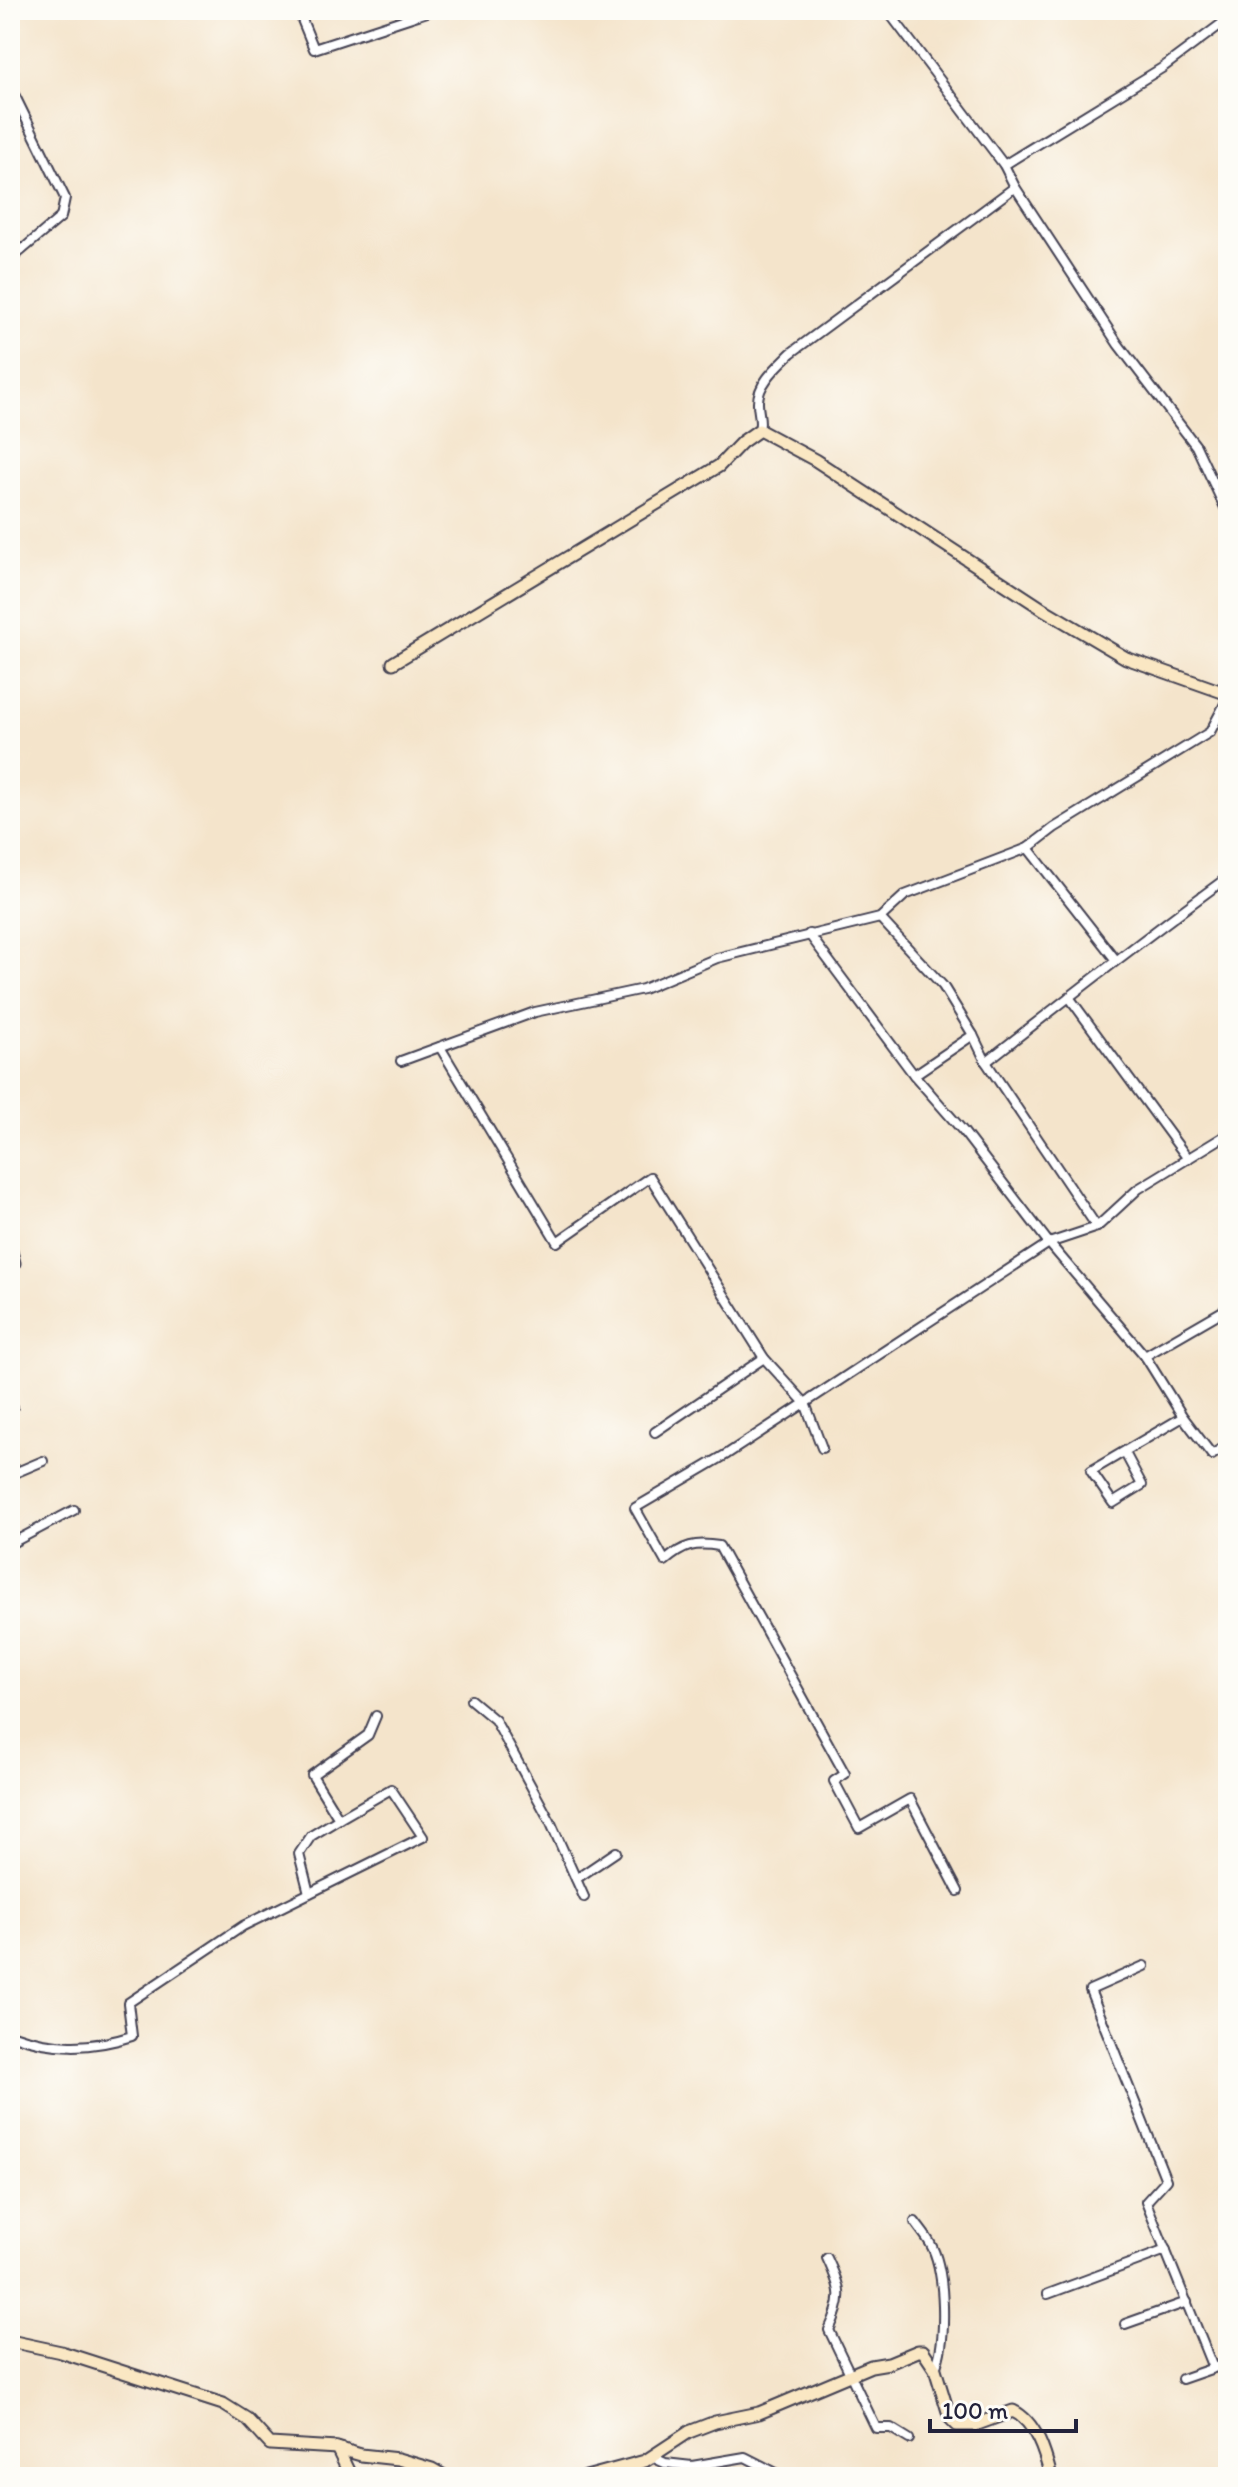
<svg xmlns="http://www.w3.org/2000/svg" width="1238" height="2487" font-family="Itim,sans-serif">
<rect width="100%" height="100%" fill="#fdfcf7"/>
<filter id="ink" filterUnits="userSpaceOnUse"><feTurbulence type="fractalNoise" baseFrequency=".0125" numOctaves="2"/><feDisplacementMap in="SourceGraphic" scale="16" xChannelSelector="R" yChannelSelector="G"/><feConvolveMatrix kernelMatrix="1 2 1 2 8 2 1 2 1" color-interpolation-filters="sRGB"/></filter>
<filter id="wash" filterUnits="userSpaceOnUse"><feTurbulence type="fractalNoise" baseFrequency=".006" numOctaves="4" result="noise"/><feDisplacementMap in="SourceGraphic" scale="32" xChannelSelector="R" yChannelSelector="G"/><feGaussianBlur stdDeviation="1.8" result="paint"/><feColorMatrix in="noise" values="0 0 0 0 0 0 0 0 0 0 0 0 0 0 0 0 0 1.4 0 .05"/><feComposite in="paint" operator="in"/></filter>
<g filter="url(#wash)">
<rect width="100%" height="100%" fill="#f4e4cb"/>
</g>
<g filter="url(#ink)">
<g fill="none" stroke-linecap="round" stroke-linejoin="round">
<!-- street casing -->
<g stroke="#423f51" stroke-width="12">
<g id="street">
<polyline points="298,10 314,49 433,10"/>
<polyline points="10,86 65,198 61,217 10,260"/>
<polyline points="1004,165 1162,68 1228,19"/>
<polyline points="1015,187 1118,344 1196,446 1228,514"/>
<path d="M 759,430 C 762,420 758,414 758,403 C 757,384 778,366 791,353 L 1015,187 L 1004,165 L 887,10"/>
<polyline points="1028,848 1115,959"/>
<polyline points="880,918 943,986 973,1035 986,1062 1097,1227"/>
<polyline points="809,934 914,1075 963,1131 1049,1243 1145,1356 1183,1417 1212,1455 1228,1444"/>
<polyline points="1069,997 1188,1159"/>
<polyline points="440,1047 557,1242 650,1177 764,1358 805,1403 822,1448"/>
<polyline points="401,1061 535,1012 643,989 717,958 880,918 905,895 1028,848 1054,828 1210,732 1228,698"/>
<path d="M 986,1062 C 1066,999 1146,937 1228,877"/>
<polyline points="914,1075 973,1035"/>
<polyline points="1145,1356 1228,1308"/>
<polyline points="10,1408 13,1407"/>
<polyline points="655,1432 764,1358"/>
<polyline points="1125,1453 1142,1485 1113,1503 1091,1471 1183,1417"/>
<polyline points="10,1475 43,1461"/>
<polyline points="10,1544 74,1510"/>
<polyline points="471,1700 495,1720 550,1821 584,1897"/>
<polyline points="576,1879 616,1852"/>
<path d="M 958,1891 L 910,1799 L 859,1828 L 834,1781 L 845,1774 L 719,1546 C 695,1542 684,1545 665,1561 L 635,1508 L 727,1454 L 1049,1243 L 1097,1227 L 1138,1189 L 1228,1134"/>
<polyline points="309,1893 299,1854 311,1836 339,1819"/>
<polyline points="1144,1966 1090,1990 1166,2180 1146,2202 1213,2368"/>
<path d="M 10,2034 C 52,2049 89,2050 132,2036 L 128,2003 L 243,1926 L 423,1837 L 391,1789 L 339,1819 L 312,1775 L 368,1735 L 376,1716"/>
<path d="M 915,2222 C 920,2229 926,2236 930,2243 C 946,2270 947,2341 935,2369"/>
<path d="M 827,2258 C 842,2290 844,2298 829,2330 L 876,2428 L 891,2428 L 909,2439"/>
<polyline points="1048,2294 1166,2250"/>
<polyline points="1125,2324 1187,2302"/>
<polyline points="1182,2379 1228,2363"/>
<polyline points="652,2457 665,2463 692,2466 745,2457 784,2477"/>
<polyline points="793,2477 801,2473 805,2477"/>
</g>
</g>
<!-- secondary casing -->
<g stroke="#423f51" stroke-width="15">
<g id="secondary">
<polyline points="393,663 719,466 742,442 759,430 815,460 1043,609 1126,658 1228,694"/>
<polyline points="10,1248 14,1263 10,1271"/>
<polyline points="10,2341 61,2352 223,2404 247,2419 270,2444 337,2448 361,2455 398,2459 432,2469 446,2477"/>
<polyline points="337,2448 351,2477"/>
<path d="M 586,2477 L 645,2461 L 689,2432 L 715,2422 L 759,2413 L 871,2366 L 889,2363 L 918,2351 L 923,2351 L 935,2369 L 950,2418 L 957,2425 L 975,2425 L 1013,2411 C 1036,2422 1045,2453 1051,2477"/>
</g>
</g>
<!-- street -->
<use href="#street" stroke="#fff" stroke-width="8"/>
<!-- secondary -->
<use href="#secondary" stroke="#fae7c3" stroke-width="11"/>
</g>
</g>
<!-- margin -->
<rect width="1238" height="2487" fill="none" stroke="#fdfcf7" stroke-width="40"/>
<!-- scale -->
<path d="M930 2419v12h146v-12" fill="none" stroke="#22223b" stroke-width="4"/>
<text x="942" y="2419" font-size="24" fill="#22223b" stroke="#fdfcf7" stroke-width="6" paint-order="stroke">100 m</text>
</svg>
